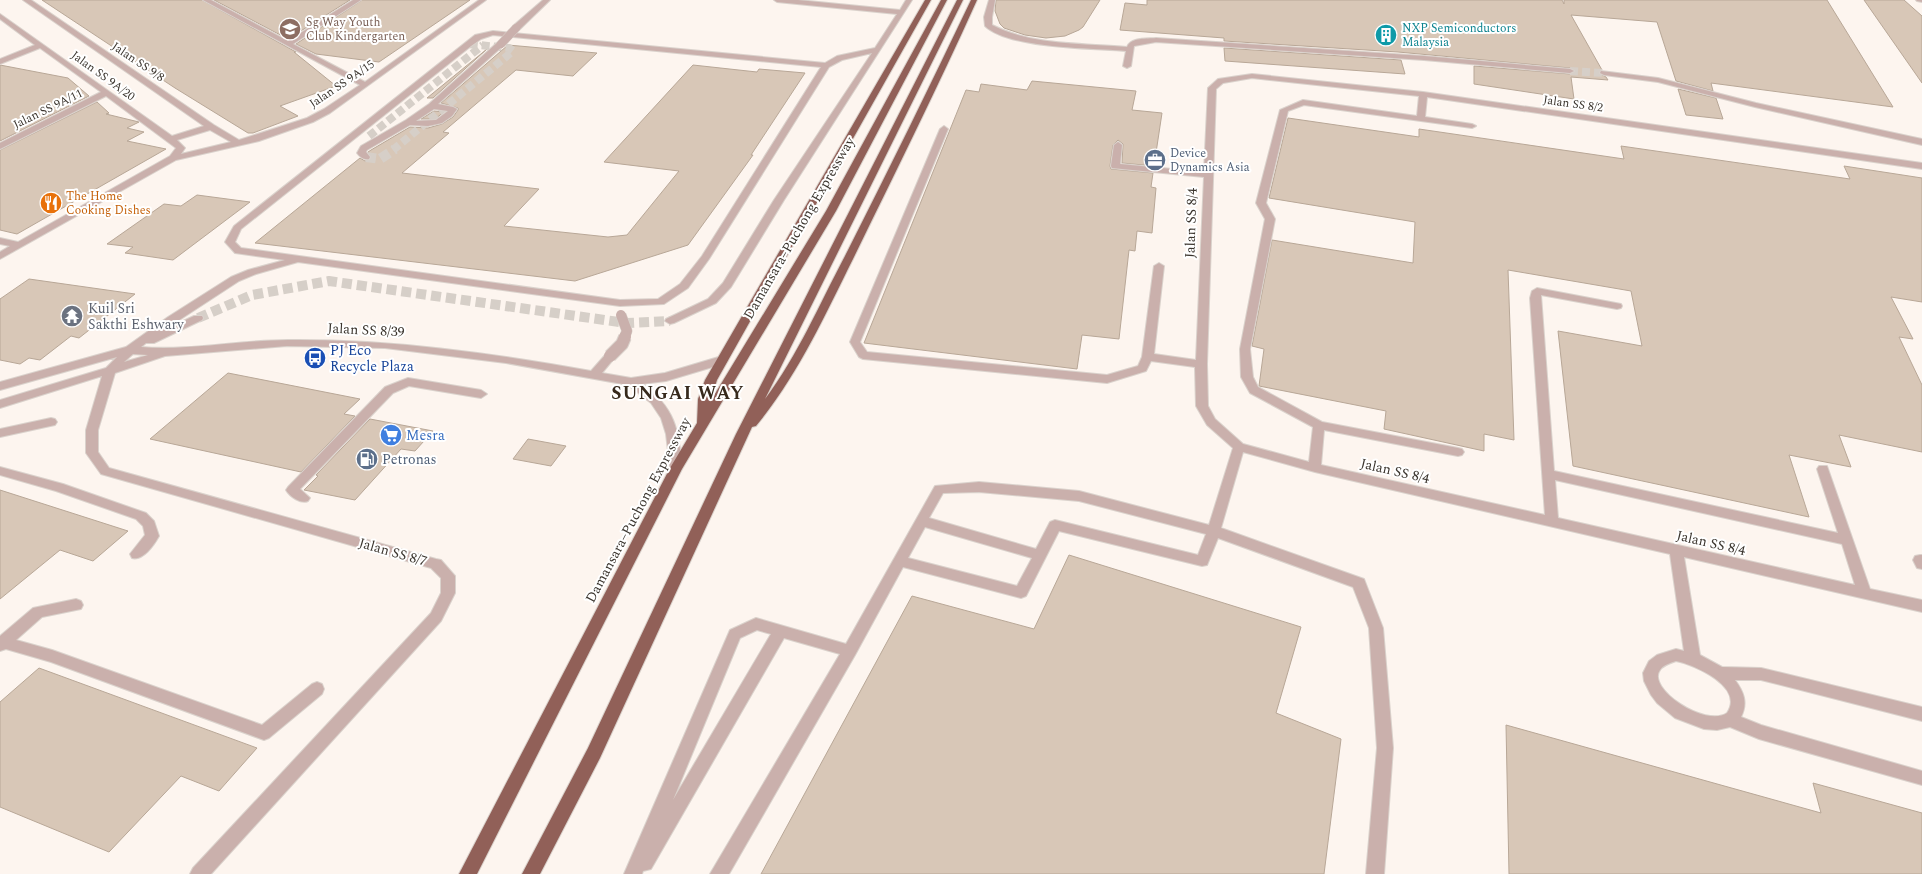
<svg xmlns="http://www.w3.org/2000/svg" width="1922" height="874" font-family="Spectral,serif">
<rect width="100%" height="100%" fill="#fdf5ef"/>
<!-- building -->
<g fill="#d8c7b7" stroke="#b8a797">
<polygon points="42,0 202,0 296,52 294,52 336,86 280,106 298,116 253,133 248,133 175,88"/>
<polygon points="214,0 350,0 288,39"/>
<polygon points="362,0 470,0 379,62 316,54 296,44"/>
<polygon points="996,0 1100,0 1083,27 1079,30 1065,36 1046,38 1025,35 1004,28 1000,24 995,11"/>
<polygon points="1147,0 1562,0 1564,4 1564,0 1827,0 1893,107 1711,83 1713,91 1676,81 1657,22 1571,15 1602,70 1599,73 1606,77 1608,80 1571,77 1574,99 1474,84 1474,66 1570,74 1575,72 1570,68 1398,52 1224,41 1224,38 1120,30 1125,3 1147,5"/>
<polygon points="1864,0 1904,0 1922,16 1922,83"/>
<polygon points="508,45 597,53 573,76 516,70 443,132 449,133 402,173 539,189 504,226 608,237 627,235 679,171 604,162 693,65 757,72 759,69 805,73 751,155 753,155 688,245 575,281 255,243 360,158 365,161 370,160 371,156 368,152 371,150 410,127 428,128 442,124 453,117 458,110 458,108 441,103"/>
<polygon points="1224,48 1401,60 1405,74 1225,61"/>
<polygon points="487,49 433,98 427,98"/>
<polygon points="0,65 68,78 89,96 0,141"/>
<polygon points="1032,81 1136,91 1132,110 1162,113 1154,166 1122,163 1123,144 1118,140 1113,145 1110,166 1111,169 1153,173 1151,187 1156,188 1152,233 1137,231 1135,251 1129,250 1119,339 1082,335 1077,369 864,343 966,90 979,92 981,84 1027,90"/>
<polygon points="1678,89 1716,98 1723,119 1686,115"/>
<polygon points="97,102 109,113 106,114 139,122 127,128 144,132 127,141 166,149 17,234 0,230 0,150"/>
<polygon points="434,111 444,112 435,119 421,119"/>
<polygon points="1288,118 1419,137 1419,129 1624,159 1621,146 1850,179 1844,166 1922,178 1922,302 1891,297 1913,339 1899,337 1922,385 1922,452 1839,435 1851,467 1789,455 1809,517 1573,466 1558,331 1642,346 1631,291 1508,270 1514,440 1484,434 1484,451 1384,429 1386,411 1259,386 1264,349 1252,346 1272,240 1413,263 1415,222 1269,198"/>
<polygon points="197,195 250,202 173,260 125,253 133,247 107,244 164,204 181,206"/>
<polygon points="29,279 135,294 79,338 71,336 40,360 29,358 20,364 0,360 0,299"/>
<polygon points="228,373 360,399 344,414 355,416 301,472 150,439"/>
<polygon points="370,419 433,431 415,451 401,449 355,500 304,490 318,476 316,475"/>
<polygon points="528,439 566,446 551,466 513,459"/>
<polygon points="0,490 128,531 93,561 60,550 0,599"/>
<polygon points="1069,555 1301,627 1276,713 1341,739 1324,874 761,874 912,596 1034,629"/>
<polygon points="39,668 257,748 219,791 181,776 109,852 0,807 0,702"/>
<polygon points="1506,725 1821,813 1813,783 1922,813 1922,874 1509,874"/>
</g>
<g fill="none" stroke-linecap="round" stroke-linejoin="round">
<!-- minor-tunnel-far1 -->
<g stroke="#d6cfc8" stroke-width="8" stroke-dasharray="8 4" stroke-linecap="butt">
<polyline points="1570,71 1604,73"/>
<polyline points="369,136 483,45"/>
<polyline points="393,150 513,51 509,48 468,44"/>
</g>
<!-- minor-tunnel -->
<g stroke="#d6cfc8" stroke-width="10" stroke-dasharray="10 5" stroke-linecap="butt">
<polyline points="366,157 380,159 395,149"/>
<polyline points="198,318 252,295 329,281 626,323 670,321"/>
</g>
<!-- minor casing -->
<g stroke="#dad2cc" stroke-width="2">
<g id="minor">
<path d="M 23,0 L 31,0 L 214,125 L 239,140 L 307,118 L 324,109 L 360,85 L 203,0 L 211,0 L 288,41 L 353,0 L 361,0 L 293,44 L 365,82 L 479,0 L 486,0 L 330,113 L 313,122 L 259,141 L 176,160 L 0,259 L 0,252 L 10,246 L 0,244 L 0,238 L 18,242 L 170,156 L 176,148 L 106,96 L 0,149 L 0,143 L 101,92 L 40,48 L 0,64 L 0,59 L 35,45 L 0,19 L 0,14 L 172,136 L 204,126 ZM 210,130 L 231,142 L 181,154 L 185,148 L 177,140 Z"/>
<polygon points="543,0 550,0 519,30 513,30 513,26"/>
<path d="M 774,0 L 798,0 L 900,10 L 906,0 L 912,0 L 784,200 L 731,287 L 716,303 L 674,323 L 670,324 L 665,321 L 666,319 L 708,299 L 723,283 L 774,200 L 872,53 L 842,60 L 829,67 L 709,259 L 688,288 L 664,304 L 620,306 L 298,262 L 256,274 L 239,281 L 164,330 L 194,316 L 202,316 L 203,318 L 202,320 L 154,343 L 146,343 L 141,347 C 190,351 239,340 288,340 C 391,339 491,353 591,371 L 606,354 L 610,352 L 616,356 L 602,373 L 631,378 L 665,373 L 722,356 L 726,357 L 728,360 L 726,363 L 666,381 L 642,384 C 675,407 679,430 682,468 L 680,471 L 672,471 L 670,468 L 666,434 L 661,418 L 651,403 L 628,385 L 506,363 L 385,348 L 287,346 L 165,356 L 115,373 L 98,430 L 98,452 L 109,468 L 436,559 L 441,560 L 455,576 L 455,593 L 441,621 L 211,874 L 190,874 L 193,868 L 431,613 L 441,593 L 441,578 L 431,568 L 101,474 L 86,453 L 86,430 L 102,376 L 0,408 L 0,400 L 106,368 L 117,357 L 0,390 L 0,382 L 126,347 L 168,317 L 231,277 L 248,270 L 285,260 L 235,253 L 225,242 L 234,226 L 475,35 L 493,31 L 825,63 L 837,56 L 875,48 L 897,14 L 777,2 ZM 493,35 L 821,67 L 702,256 L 680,284 L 658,299 L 620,300 L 241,248 L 235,242 L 241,229 L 471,46 L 481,39 ZM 133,354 L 148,355 L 124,362 Z"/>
<path d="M 989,0 L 995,0 L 992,17 L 992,25 C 1033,46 1083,43 1127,47 C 1131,37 1147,39 1156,38 L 1424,56 L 1570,69 L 1574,71 L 1570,73 L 1424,60 L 1156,42 L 1134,46 L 1131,66 L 1127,68 L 1123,66 L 1126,51 C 1093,48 1009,49 985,26 L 984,17 Z"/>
<polygon points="1916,0 1922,0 1922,2 1917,1"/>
<path d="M 498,42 L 505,44 L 438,104 L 453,107 L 457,109 L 452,116 L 442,123 L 428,126 L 410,125 L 367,150 L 366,152 L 370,157 L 369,159 C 364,160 360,157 357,153 L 361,146 L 406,120 L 429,104 ZM 434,109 L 448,111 L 436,120 L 416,121 Z"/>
<polygon points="1601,71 1658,78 1756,103 1922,139 1922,145 1755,107 1658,82 1604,75 1600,73"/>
<path d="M 1252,74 L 1423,92 L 1922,163 L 1922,169 L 1427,97 L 1425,117 L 1472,124 L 1476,126 L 1472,128 L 1304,105 L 1288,111 L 1266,203 L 1275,219 L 1250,349 L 1253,377 L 1258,387 L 1322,422 L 1458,448 L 1462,449 L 1464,452 L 1462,455 L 1458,456 L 1324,430 L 1321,465 L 1545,515 L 1530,298 L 1532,291 L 1537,288 L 1621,304 L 1622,306 L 1621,308 L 1617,309 L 1541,295 L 1554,471 L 1838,533 L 1817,469 L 1819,466 L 1827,466 L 1870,589 L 1922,600 L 1922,612 L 1684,557 L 1700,655 L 1722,667 L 1761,668 L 1922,707 L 1922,721 L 1761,680 L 1735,680 C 1744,692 1748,703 1741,717 L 1761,725 L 1922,771 L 1922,785 L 1759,739 L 1730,727 L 1717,730 L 1704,729 L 1675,718 L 1657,703 L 1651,695 L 1644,681 L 1643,673 L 1649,661 L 1657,655 L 1676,649 L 1684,651 L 1670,554 L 1315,472 L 1243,452 L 1221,528 L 1364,579 L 1383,628 L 1393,748 L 1384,874 L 1366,874 L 1377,748 L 1369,628 L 1353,587 L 1218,538 L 1207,565 L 1202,566 L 1059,531 L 1026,596 L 1021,598 L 903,567 L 855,655 L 729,874 L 710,874 L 840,654 L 784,638 L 651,869 L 643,871 L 642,874 L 624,874 L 730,630 L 756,618 L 846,644 L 935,486 L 979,482 L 1079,491 L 1209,525 L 1233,448 L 1207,425 L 1196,406 L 1195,367 L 1151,361 L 1146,371 L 1107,383 L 863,359 L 859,357 L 850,342 L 940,129 L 944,126 L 948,129 L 860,342 L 867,352 L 1107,375 L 1138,366 L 1142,357 L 1154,266 L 1159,263 L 1164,266 L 1154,354 L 1196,360 L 1204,177 L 1112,168 L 1111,166 L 1114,145 L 1118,142 L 1122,145 L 1120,164 L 1204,172 L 1208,88 L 1218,79 ZM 1252,78 L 1419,96 L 1417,116 L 1303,100 L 1280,110 L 1256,203 L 1265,219 L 1240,349 L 1241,377 L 1250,393 L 1313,427 L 1309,462 L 1243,444 L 1215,419 L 1208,406 L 1207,364 L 1216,89 L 1223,83 ZM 1555,480 L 1842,544 L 1855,585 L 1558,518 ZM 979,492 L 1079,501 L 1206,534 L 1198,555 L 1055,520 L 1050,522 L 1036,549 L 929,518 L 943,493 ZM 925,527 L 1032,558 L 1017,586 L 908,558 ZM 757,630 L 771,634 L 673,800 L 740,638 ZM 1676,661 C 1695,665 1745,687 1727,713 C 1705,728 1646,688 1660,670 C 1663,665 1670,663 1676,661 Z"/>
<path d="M 408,378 L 481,390 L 487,394 L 481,398 L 409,386 L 393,393 L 300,489 L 310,498 L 308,501 C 301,504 290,497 286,490 L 288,487 L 385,387 Z"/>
<polygon points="51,418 55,419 57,422 55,425 0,437 0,429"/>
<path d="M 0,467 L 63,484 L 146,513 L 154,521 L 159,536 C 154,545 143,561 132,558 L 130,554 L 145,535 L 143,526 L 136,519 L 56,491 L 0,475 Z"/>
<polygon points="1920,555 1922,555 1922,569 1917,568 1913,560 1915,556"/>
<polygon points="76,599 81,601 83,605 81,609 42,617 16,640 52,650 262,725 312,684 317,682 322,684 324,689 322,694 269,738 264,740 51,662 6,649 0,651 0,636 33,608"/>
</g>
</g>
<!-- highway casing -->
<g stroke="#dad2cc" stroke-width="2">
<g id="highway">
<polygon points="925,0 931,0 717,380 710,402 826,211 941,0 947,0 836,211 682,469 477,874 459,874 670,468 697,423 698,399 705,380"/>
<path d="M 957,0 L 963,0 L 765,399 C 798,355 819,305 845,256 C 888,171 930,86 971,0 L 977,0 C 938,87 895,173 853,259 C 824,317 798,375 756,426 L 752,427 L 600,758 L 540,874 L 522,874 L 588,748 L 736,434 Z"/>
</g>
</g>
<!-- minor -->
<use href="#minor" fill="#cab0ac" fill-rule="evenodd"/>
<!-- highway -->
<use href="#highway" fill="#916058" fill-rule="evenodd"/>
<!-- minor-bridge-far2 casing -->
<g stroke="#dad2cc" stroke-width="9" stroke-linecap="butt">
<polyline id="minor-bridge-far2" points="501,44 516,28"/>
</g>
<!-- minor-bridge-far1 casing -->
<g stroke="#dad2cc" stroke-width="11" stroke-linecap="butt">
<polyline id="minor-bridge-far1" points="621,315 627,331 624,338"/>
</g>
<!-- minor-bridge casing -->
<g stroke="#dad2cc" stroke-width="14" stroke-linecap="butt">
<polyline id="minor-bridge" points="610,356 622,344 625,337"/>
</g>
<!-- minor-bridge-far2 -->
<use href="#minor-bridge-far2" stroke="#cab0ac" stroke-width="8"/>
<!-- minor-bridge-far1 -->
<use href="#minor-bridge-far1" stroke="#cab0ac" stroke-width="10"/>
<!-- minor-bridge -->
<use href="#minor-bridge" stroke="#cab0ac" stroke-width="12"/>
</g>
<!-- icons -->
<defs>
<g id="school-disc" transform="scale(1.15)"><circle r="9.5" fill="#8d6e63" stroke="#fff"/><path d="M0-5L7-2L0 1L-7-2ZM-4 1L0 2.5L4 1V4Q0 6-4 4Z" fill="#fff"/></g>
<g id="building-disc" transform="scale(1.15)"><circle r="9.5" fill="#0f9aa8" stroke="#fff"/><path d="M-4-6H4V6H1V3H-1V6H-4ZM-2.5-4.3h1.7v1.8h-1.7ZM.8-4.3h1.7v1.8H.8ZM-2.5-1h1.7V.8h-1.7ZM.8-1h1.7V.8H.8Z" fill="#fff"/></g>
<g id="office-disc" transform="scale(1.15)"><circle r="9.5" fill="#5c6f8a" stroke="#fff"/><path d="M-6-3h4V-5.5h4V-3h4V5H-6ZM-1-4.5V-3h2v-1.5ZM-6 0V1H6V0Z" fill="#fff"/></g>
<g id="restaurant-disc" transform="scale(1.15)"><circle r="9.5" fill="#e8710a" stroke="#fff"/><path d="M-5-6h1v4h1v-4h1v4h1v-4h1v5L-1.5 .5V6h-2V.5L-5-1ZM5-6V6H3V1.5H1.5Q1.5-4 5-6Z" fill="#fff"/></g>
<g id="temple-disc" transform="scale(1.15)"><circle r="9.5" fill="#6b7280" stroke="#fff"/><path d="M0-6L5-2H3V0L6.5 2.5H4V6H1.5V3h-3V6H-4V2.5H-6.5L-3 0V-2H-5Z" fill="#fff"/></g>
<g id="bus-disc" transform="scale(1.15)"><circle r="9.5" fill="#1a4fb4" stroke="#fff"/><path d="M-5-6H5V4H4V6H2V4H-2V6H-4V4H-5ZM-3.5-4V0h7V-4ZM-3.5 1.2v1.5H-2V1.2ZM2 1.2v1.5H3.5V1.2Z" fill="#fff"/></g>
<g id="supermarket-disc" transform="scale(1.15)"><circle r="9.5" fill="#3f7fe0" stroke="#fff"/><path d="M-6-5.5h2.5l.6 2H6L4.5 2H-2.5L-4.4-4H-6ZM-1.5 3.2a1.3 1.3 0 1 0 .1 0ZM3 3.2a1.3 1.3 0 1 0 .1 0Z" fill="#fff"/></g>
<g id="fuel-disc" transform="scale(1.15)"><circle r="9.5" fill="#5c6f8a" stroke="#fff"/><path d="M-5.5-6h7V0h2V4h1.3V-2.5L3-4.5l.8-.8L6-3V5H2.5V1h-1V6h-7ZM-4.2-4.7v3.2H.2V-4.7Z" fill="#fff"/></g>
</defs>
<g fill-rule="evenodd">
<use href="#school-disc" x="290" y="29"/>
<use href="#building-disc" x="1386" y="35"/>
<use href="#office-disc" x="1155" y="160"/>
<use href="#restaurant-disc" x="51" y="203"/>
<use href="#temple-disc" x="72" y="316"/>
<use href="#bus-disc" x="315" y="358"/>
<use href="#supermarket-disc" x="391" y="435"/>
<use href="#fuel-disc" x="367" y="459"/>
</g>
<g text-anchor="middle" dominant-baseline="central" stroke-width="4" stroke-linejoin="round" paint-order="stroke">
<!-- far-education labels -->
<g font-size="12" fill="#785e54" stroke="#fff" text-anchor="start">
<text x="306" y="22">Sg Way Youth<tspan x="306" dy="14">Club Kindergarten</tspan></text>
</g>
<!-- far-culture labels -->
<g font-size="12" fill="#0d838f" stroke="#fff" text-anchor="start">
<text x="1402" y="28">NXP Semiconductors<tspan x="1402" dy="14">Malaysia</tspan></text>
</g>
<!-- far-street labels -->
<g font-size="12" fill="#3b352e" stroke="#fff">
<text transform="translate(138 62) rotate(34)">Jalan SS 9/8</text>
<text transform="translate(103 76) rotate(36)">Jalan SS 9A/20</text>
<text transform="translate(342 84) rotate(-34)">Jalan SS 9A/15</text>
<text transform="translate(1573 104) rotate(8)">Jalan SS 8/2</text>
<text transform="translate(48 109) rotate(-26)">Jalan SS 9A/11</text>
</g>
<!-- far-service labels -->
<g font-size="12" fill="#4e5e75" stroke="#fff" text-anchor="start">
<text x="1170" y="153">Device<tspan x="1170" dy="14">Dynamics Asia</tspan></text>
</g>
<!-- far-food labels -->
<g font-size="12" fill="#c56008" stroke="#fff" text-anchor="start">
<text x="66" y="196">The Home<tspan x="66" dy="14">Cooking Dishes</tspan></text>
</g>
<!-- street labels -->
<g font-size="14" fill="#3b352e" stroke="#fff">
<text transform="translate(1191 223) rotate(-88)">Jalan SS 8/4</text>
<text transform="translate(799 228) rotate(-60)">Damansara–Puchong Expressway</text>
<text transform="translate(366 330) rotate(3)">Jalan SS 8/39</text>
<text transform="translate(1395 471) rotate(13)">Jalan SS 8/4</text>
<text transform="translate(638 510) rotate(-62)">Damansara–Puchong Expressway</text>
<text transform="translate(1711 543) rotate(13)">Jalan SS 8/4</text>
<text transform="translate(393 552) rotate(16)">Jalan SS 8/7</text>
</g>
<!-- worship labels -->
<g font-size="14" fill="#5b616d" stroke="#fff" text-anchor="start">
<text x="88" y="308">Kuil Sri<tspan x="88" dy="16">Sakthi Eshwary</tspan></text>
</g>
<!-- transit labels -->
<g font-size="14" fill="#164399" stroke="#fff" text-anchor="start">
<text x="330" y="350">PJ Eco<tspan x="330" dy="16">Recycle Plaza</tspan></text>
</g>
<!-- shop labels -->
<g font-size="14" fill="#366cbe" stroke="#fff" text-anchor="start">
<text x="406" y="435">Mesra</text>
</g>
<!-- service labels -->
<g font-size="14" fill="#4e5e75" stroke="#fff" text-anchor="start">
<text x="382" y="459">Petronas</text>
</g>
<!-- district labels -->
<g font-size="18" font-weight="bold" letter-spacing="1" fill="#36291c" stroke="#fff">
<text x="678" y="393">SUNGAI WAY</text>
</g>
</g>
</svg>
